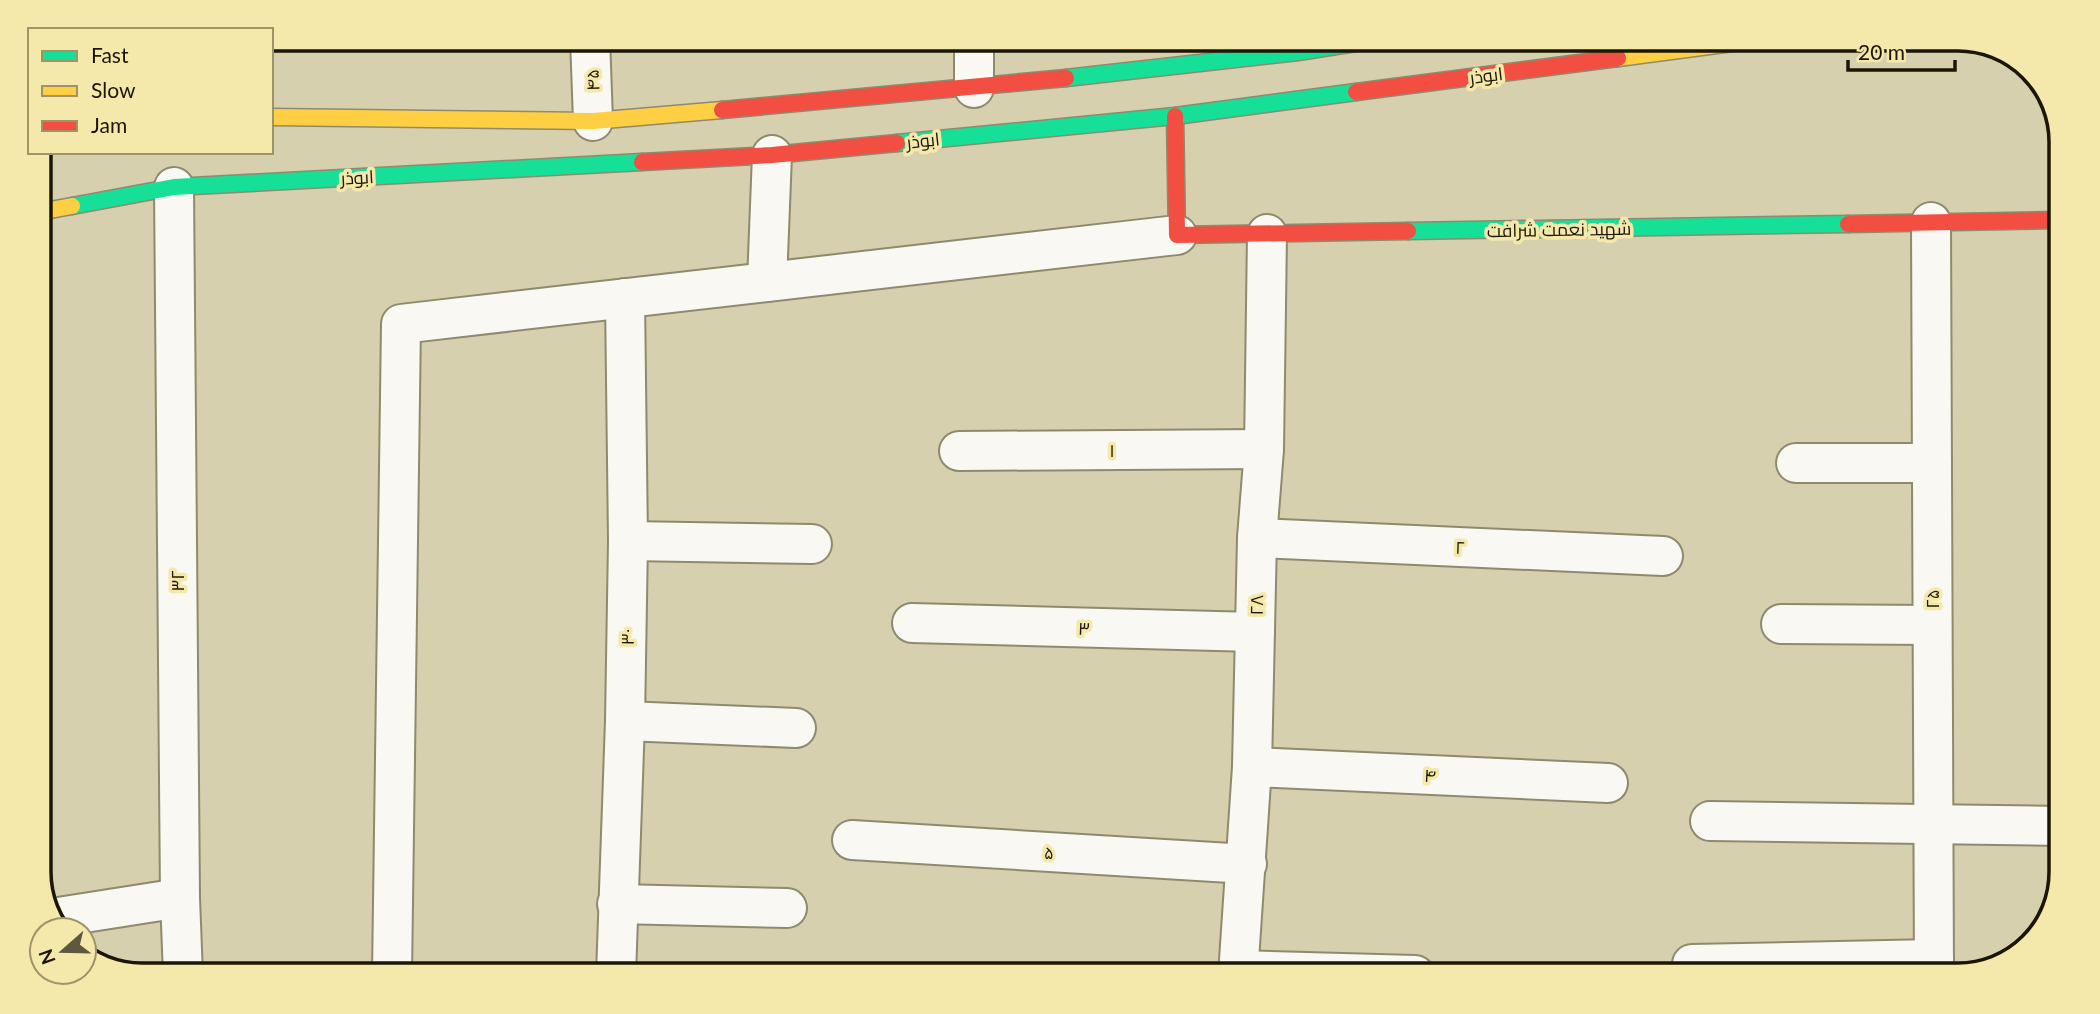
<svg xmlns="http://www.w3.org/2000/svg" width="2100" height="1014" font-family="Lato,Cairo,sans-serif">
<rect width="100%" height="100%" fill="#d6d0ae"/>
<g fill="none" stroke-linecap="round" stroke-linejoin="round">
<!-- street casing -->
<g stroke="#8e8a6f" stroke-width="42">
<g id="street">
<polyline points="590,38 593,121"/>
<polyline points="974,38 974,88"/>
<polyline points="174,187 180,898 183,975"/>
<polyline points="1931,222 1934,975"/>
<polyline points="767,282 772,155"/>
<polyline points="959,451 1264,449"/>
<polyline points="1796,463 1932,463"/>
<polyline points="1257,538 1663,556"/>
<polyline points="628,541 812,544"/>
<polyline points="912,623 1255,632"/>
<polyline points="1781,624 1932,625"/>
<polyline points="625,721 796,728"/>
<polyline points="1252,767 1608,783"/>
<polyline points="1710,821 2061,826"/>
<polyline points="852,840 1247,864"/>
<polyline points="617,904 787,908"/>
<polyline points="52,918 180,898"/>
<polyline points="1692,964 1934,959"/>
<polyline points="1238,970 1415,975"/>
<polyline points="392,975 401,324 1177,235"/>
<polyline points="616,975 625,721 628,541 625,298"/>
<polyline points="1238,975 1252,767 1257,538 1264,449 1267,234"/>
</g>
</g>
<!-- fast casing -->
<g stroke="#8e8a6f" stroke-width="19">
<g id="fast">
<polyline points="1066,78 1298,52 1387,38"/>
<polyline points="897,143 1175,116 1356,92"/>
<polyline points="72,206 174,187 642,162"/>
<polyline points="1408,231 1848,224"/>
</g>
</g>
<!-- slow casing -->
<g stroke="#8e8a6f" stroke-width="19">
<g id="slow">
<polyline points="1618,58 1770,38"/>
<polyline points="271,117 593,121 722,110"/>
<polyline points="39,212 72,206"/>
</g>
</g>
<!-- jam casing -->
<g stroke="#8e8a6f" stroke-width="19">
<g id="jam">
<polyline points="1356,92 1618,58"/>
<polyline points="722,110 1066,78"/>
<polyline points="1175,116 1177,235 1408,231"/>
<polyline points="39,152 40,152"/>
<polyline points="642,162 772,155 897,143"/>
<polyline points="1848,224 2061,220"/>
</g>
</g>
<!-- street -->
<use href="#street" stroke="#f9f8f3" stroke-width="38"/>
<!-- fast -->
<use href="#fast" stroke="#16e098" stroke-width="16"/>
<!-- slow -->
<use href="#slow" stroke="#ffcf43" stroke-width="16"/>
<!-- jam -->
<use href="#jam" stroke="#f24e42" stroke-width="16"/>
</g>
<g text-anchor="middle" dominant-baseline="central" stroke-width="7" stroke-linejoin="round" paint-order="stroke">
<!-- street labels -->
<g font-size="18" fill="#1c1702" stroke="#f4e8ab">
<text transform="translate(1486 75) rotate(-7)">ابوذر</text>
<text transform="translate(592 80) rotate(-92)">۴۵</text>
<text transform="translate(923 140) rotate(-6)">ابوذر</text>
<text transform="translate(357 177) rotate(-3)">ابوذر</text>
<text transform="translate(1559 229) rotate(-1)">شهید نعمت شرافت</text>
<text x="1112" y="450">۱</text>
<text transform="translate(1460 547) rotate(2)">۲</text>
<text transform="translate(177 581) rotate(-90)">۳۲</text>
<text transform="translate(1932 599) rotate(-90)">۲۵</text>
<text transform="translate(1256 605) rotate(-89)">۲۸</text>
<text transform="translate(1084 628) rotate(2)">۳</text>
<text transform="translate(627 637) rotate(-89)">۳۰</text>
<text transform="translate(1430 775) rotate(3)">۴</text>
<text transform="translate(1049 852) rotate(3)">۵</text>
</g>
</g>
<!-- crop -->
<path d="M0 0H2100V1014H0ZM142 51H1958A91 91 0 0 1 2049 142V872A91 91 0 0 1 1958 963H142A91 91 0 0 1 51 872V142A91 91 0 0 1 142 51Z" fill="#f4e8ab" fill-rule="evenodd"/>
<path fill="none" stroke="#1c1702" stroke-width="3.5" d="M142 51H1958A91 91 0 0 1 2049 142V872A91 91 0 0 1 1958 963H142A91 91 0 0 1 51 872V142A91 91 0 0 1 142 51Z"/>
<!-- legend -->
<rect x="28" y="28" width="245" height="126" fill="#f4e8ab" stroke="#9e9467" stroke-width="2"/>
<rect x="42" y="51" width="35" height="10" fill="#16e098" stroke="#9e9467" stroke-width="2"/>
<text x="91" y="63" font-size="21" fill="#1c1702">Fast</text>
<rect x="42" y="86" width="35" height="10" fill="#ffcf43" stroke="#9e9467" stroke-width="2"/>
<text x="91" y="98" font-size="21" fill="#1c1702">Slow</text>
<rect x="42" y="121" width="35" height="10" fill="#f24e42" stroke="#9e9467" stroke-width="2"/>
<text x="91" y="133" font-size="21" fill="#1c1702">Jam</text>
<!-- north arrow -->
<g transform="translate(63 951) rotate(250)"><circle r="33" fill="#f4e8ab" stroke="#9e9467" stroke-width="2"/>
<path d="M0-5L12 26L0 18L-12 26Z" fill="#5d583e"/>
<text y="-10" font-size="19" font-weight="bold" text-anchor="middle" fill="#1c1702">N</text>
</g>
<!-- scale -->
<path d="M1848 60v10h107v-10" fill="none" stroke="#1c1702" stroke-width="3.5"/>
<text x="1858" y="60" font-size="21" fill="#1c1702" stroke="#f4e8ab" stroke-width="5" paint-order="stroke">20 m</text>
</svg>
